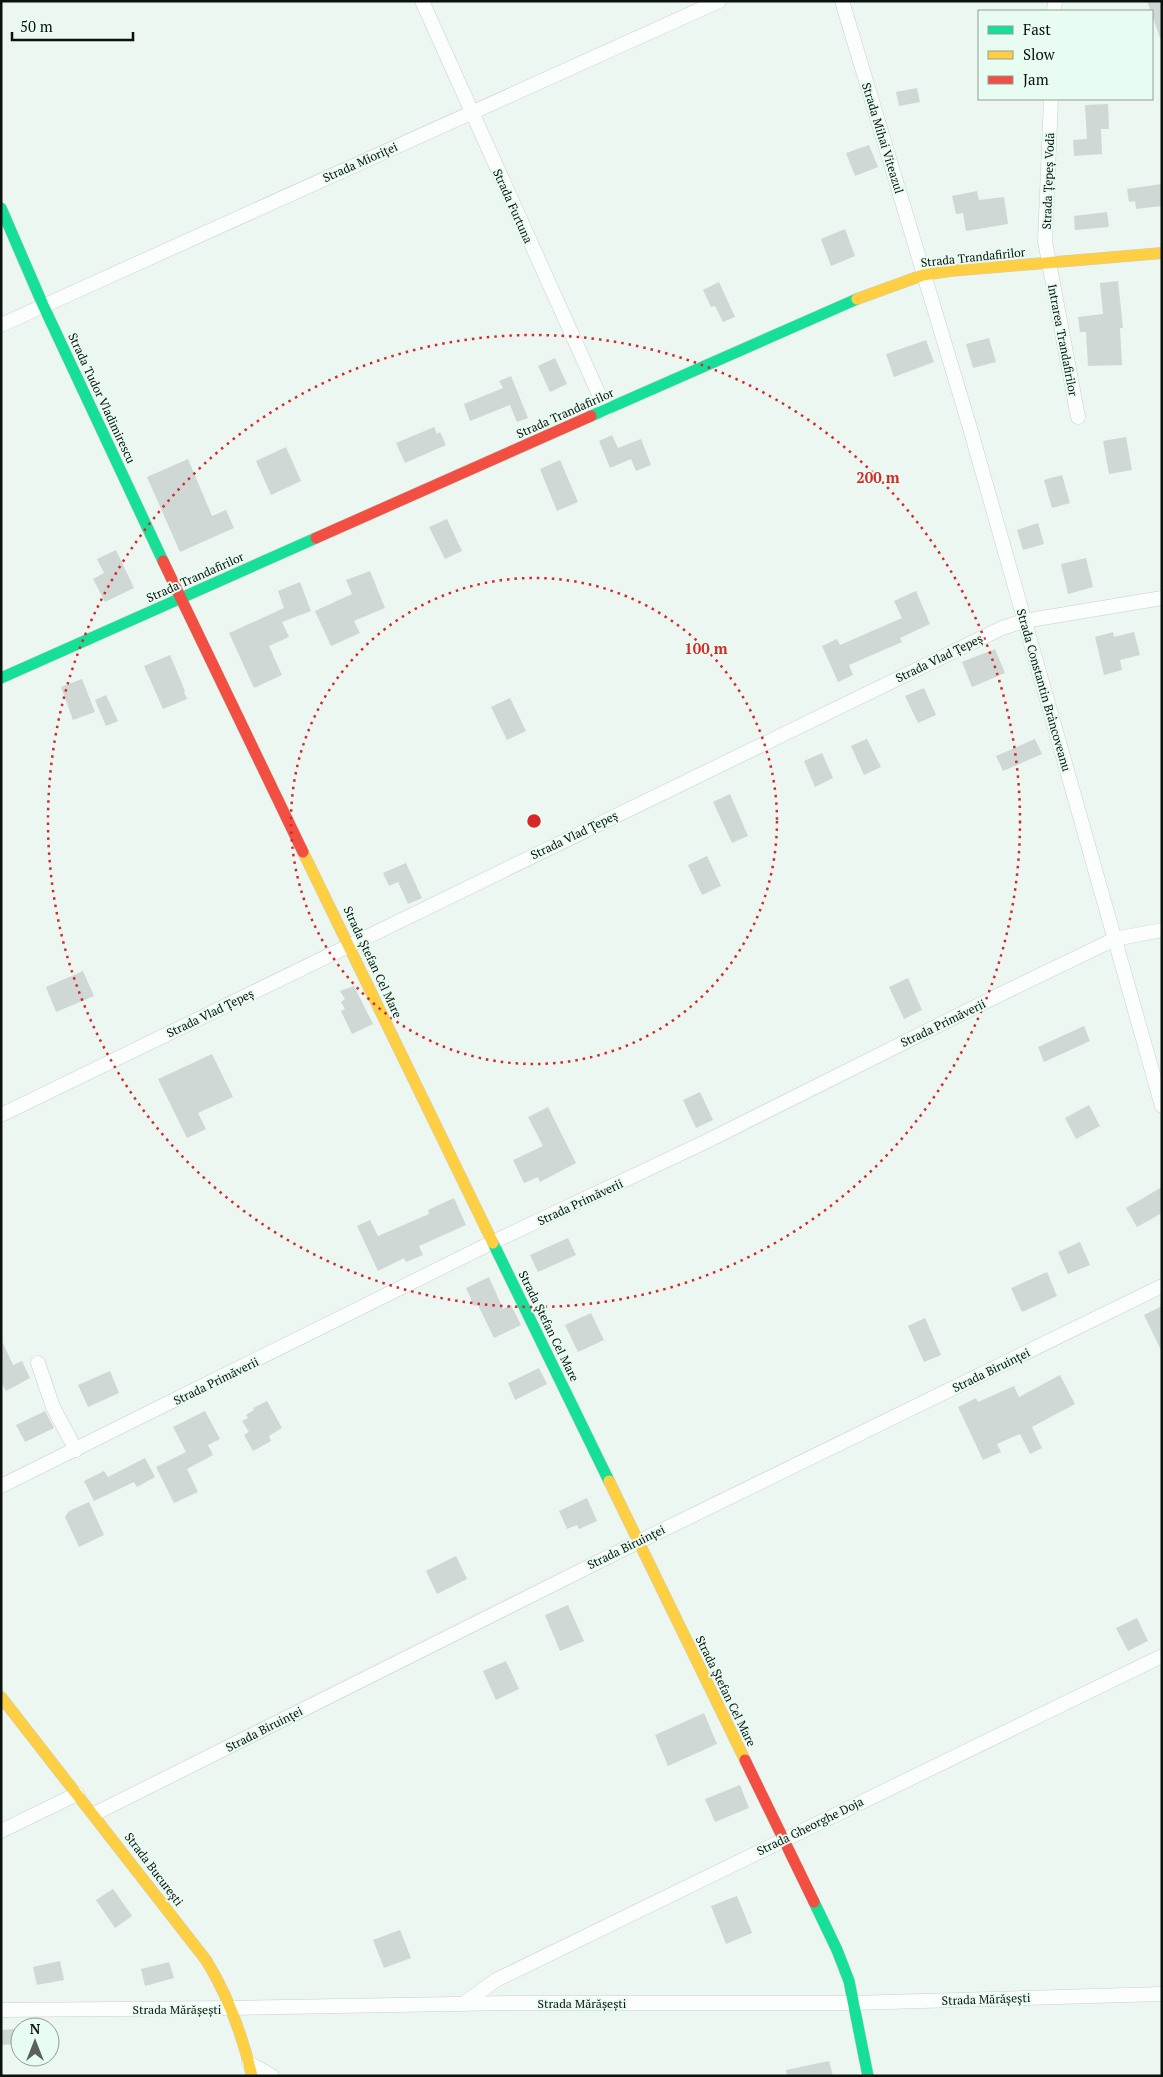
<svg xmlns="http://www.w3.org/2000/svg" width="1163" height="2077" font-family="'PT Serif',serif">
<rect width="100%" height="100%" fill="#ecf7f2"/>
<!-- building -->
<g fill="#cfd8d4">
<polygon points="1147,1 1162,1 1162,37 1160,38"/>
<polygon points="917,88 920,102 899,106 896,92"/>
<polygon points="1108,104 1109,129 1101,129 1102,154 1074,156 1073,140 1087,139 1085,105"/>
<polygon points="869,145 878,167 855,176 846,153"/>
<polygon points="1162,184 1162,206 1136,209 1135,201 1129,202 1127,189"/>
<polygon points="977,191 979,200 1004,197 1008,224 966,231 963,213 956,214 952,196"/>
<polygon points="1107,212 1109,227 1075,230 1074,216"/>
<polygon points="845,229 855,256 831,266 821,239"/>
<polygon points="1118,281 1123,328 1120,328 1122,365 1088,366 1086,332 1080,332 1078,317 1103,314 1100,283"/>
<polygon points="719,282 735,317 723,322 715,306 711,307 703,290"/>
<polygon points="989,338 996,362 973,368 966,344"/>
<polygon points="926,340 934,362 894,377 886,354"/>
<polygon points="555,358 567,384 550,392 538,366"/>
<polygon points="511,376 528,418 517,422 510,405 470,421 464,404 503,388 499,381"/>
<polygon points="434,427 437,434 440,432 446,445 405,463 396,443"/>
<polygon points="612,435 618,448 641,439 651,465 636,471 631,459 610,468 599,441"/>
<polygon points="1126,437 1132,470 1109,474 1103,441"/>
<polygon points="286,447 301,481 271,495 256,461"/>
<polygon points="188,459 212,516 226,510 234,528 180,552 147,477"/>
<polygon points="560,460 578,502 557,511 540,469"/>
<polygon points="1062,475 1070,503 1052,508 1044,480"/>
<polygon points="447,519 462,551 445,559 429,527"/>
<polygon points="1038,523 1044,544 1023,550 1017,530"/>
<polygon points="116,550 134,588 105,602 93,579 104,573 97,559"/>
<polygon points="1086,558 1093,587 1068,594 1061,564"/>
<polygon points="370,571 385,608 354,621 360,633 331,646 315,611 352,594 346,580"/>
<polygon points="300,582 311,611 282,622 289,637 269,646 282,675 254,688 229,633 284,608 278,591"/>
<polygon points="916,591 930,624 900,638 902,642 849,665 853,675 838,682 822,646 837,639 840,645 902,618 894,601"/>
<polygon points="1113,632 1114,637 1134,632 1140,655 1120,660 1122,670 1104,675 1095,637"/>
<polygon points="995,649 1005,673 972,687 962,662"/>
<polygon points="170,655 185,691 184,692 187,699 163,709 144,666"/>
<polygon points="82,679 95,712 73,720 61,687"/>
<polygon points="924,688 936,715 918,723 905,696"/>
<polygon points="106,695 118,721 106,726 95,700"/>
<polygon points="510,698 526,731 507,740 491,707"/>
<polygon points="867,739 881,767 864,775 851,746"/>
<polygon points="1035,739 1042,754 1003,771 996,756"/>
<polygon points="822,753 833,778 815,787 804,761"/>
<polygon points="730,794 748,836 732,843 713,802"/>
<polygon points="707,856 721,886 702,895 688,865"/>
<polygon points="406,863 422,898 408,904 398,882 389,886 383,873"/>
<polygon points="83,971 94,996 56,1012 46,987"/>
<polygon points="908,978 922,1010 904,1019 889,987"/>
<polygon points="354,986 373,1024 352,1034 341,1011 345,1009 341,1002 345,999 340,991"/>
<polygon points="1084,1026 1090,1041 1044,1062 1038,1047"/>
<polygon points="212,1054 233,1097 198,1113 206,1129 187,1138 158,1079"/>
<polygon points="700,1092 713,1120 696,1128 683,1100"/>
<polygon points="1089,1105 1100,1126 1076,1139 1065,1118"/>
<polygon points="548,1107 576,1163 540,1182 538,1177 524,1183 513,1160 543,1146 528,1117"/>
<polygon points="1162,1187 1162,1213 1137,1227 1126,1208"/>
<polygon points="454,1198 466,1225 419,1246 423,1255 406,1262 404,1258 378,1271 357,1226 370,1220 378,1236 429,1214 428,1210"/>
<polygon points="568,1238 576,1255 538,1272 530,1255"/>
<polygon points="1080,1242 1090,1265 1068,1274 1058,1252"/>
<polygon points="1047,1272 1057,1296 1022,1312 1011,1288"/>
<polygon points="489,1277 503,1309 511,1305 521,1325 494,1338 478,1305 474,1306 466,1288"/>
<polygon points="1162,1306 1162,1352 1144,1315"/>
<polygon points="591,1313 604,1340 578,1352 565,1325"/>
<polygon points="925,1318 941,1355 924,1362 908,1326"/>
<polygon points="1,1339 13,1365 22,1361 30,1378 6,1391 1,1381"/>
<polygon points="539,1368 547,1384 515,1400 508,1383"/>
<polygon points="110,1371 119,1393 88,1407 78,1385"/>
<polygon points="1060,1375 1075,1404 1032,1427 1042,1448 1030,1454 1020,1434 997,1444 1001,1452 983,1460 958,1407 976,1398 978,1402 1014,1386 1019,1397"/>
<polygon points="267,1401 282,1428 269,1436 271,1441 253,1451 244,1435 249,1432 242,1421 248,1418 246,1415 254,1410 253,1408"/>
<polygon points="45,1411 54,1428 25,1442 16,1425"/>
<polygon points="205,1411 220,1439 208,1445 213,1455 187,1469 198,1492 174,1503 156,1467 186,1452 173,1427"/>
<polygon points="145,1458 155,1477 137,1487 134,1482 94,1501 84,1481 104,1471 108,1477"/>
<polygon points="587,1498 597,1521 579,1529 577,1525 567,1529 559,1511"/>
<polygon points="89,1502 104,1535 79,1547 65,1517 69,1511"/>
<polygon points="456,1556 467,1579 437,1594 426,1571"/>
<polygon points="568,1605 584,1641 560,1651 545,1615"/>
<polygon points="1137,1618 1148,1641 1128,1651 1116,1628"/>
<polygon points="506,1661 519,1689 496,1700 483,1671"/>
<polygon points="704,1713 717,1744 668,1766 655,1735"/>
<polygon points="740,1785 749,1808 715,1822 705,1799"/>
<polygon points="113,1889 132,1916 115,1928 96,1900"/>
<polygon points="737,1896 752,1933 726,1944 711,1906"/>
<polygon points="400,1930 411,1958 384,1968 373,1940"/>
<polygon points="60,1961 64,1980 37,1985 33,1967"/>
<polygon points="169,1962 174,1978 145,1986 141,1969"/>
<polygon points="14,2029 15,2044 1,2045 1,2030"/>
<polygon points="829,2061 833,2076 787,2076 786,2070"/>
</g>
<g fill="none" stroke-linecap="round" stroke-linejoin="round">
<!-- street casing -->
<g stroke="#c8d1cd" stroke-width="15">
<g id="street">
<polyline points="422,1 606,410"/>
<polyline points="842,1 970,428 1162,1106"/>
<polyline points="1054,11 1055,1"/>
<polyline points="1051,99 1045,241 1078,417"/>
<polyline points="1,325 719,1"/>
<polyline points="1,1115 1002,628 1024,621 1162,598"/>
<polyline points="38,1363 53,1407 76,1450"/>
<polyline points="1,1486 493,1242 703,1143 999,995 1115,939 1162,930"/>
<polyline points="94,1814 638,1542 1162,1286"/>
<polyline points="1,1831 77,1794"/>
<polyline points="463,2004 496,1980 1162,1656"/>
<polyline points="1,2010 233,2008 511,2003 852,2003 1162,1994"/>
<polyline points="249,2063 272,2076"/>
</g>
</g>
<!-- fast casing -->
<g stroke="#c8d1cd" stroke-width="12">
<g id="fast">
<polyline points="1,208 43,305 163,561"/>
<polyline points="591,416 857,299"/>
<polyline points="1,678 316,538"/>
<polyline points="493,1243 609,1481"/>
<polyline points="814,1902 837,1950 849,1981 868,2076"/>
</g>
</g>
<!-- slow casing -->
<g stroke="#c8d1cd" stroke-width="12">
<g id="slow">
<polyline points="857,299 923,275 950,271 1162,253"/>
<polyline points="303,852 493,1243"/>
<polyline points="609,1481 745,1760"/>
<path d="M 1,1697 L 206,1960 C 229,1997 242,2034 252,2076"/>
</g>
</g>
<!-- jam casing -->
<g stroke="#c8d1cd" stroke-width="12">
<g id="jam">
<polyline points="316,538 591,416"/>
<polyline points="163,561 303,852"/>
<polyline points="745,1760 814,1902"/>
</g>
</g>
<!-- street -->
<use href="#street" stroke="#fcfefd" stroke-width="14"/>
<!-- fast -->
<use href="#fast" stroke="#16e098" stroke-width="11"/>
<!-- slow -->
<use href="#slow" stroke="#ffcf43" stroke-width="11"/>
<!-- jam -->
<use href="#jam" stroke="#f24e42" stroke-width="11"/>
</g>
<!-- distance rings -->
<g fill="none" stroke="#d62828" stroke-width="2.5" stroke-dasharray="2.5 5">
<circle cx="534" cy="821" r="243"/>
<circle cx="534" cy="821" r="486"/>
</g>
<g text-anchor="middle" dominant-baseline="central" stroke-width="4" stroke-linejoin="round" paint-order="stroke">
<!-- street labels -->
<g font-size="12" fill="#0b120e" stroke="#e8fcf1">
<text transform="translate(883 138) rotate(73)">Strada Mihai Viteazul</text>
<text transform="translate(360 162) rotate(-24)">Strada Mioriței</text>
<text transform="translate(1048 181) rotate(-88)">Strada Țepeș Vodă</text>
<text transform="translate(513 206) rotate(66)">Strada Furtuna</text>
<text transform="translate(973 257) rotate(-6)">Strada Trandafirilor</text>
<text transform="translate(1063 340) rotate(79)">Intrarea Trandafirilor</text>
<text transform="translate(102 398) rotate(65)">Strada Tudor Vladimirescu</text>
<text transform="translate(565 413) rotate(-24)">Strada Trandafirilor</text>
<text transform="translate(195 577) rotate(-24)">Strada Trandafirilor</text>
<text transform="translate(939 658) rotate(-26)">Strada Vlad Țepeș</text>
<text transform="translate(1044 690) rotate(74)">Strada Constantin Brâncoveanu</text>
<text transform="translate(574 835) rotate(-26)">Strada Vlad Țepeș</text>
<text transform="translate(373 962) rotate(65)">Strada Ștefan Cel Mare</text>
<text transform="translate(210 1013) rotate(-26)">Strada Vlad Țepeș</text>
<text transform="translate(943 1023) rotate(-26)">Strada Primăverii</text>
<text transform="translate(580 1202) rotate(-25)">Strada Primăverii</text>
<text transform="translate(549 1326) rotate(64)">Strada Ștefan Cel Mare</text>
<text transform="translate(991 1370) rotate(-26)">Strada Biruinței</text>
<text transform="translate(216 1381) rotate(-26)">Strada Primăverii</text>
<text transform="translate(626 1547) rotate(-26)">Strada Biruinței</text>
<text transform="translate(726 1691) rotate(64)">Strada Ștefan Cel Mare</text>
<text transform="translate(264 1729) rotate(-27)">Strada Biruinței</text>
<text transform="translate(810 1826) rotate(-26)">Strada Gheorghe Doja</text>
<text transform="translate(154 1869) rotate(53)">Strada București</text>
<text transform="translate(986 1999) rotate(-2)">Strada Mărășești</text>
<text x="582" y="2003">Strada Mărășești</text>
<text x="177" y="2009">Strada Mărășești</text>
</g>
</g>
<circle cx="534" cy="821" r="8" fill="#d62828" stroke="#e8fcf1" stroke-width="2.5"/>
<g font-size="15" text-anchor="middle" font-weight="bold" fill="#d62828" stroke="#e8fcf1" stroke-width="4" stroke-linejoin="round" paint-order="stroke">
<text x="878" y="483">200 m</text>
<text x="706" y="654">100 m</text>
</g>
<!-- border -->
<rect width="1163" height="2077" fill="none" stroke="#0b120e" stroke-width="5"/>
<!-- legend -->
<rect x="978" y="10" width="175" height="90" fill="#e8fcf1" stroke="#909e96"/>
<rect x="988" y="26" width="25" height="8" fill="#16e098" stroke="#909e96"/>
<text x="1023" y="35" font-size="15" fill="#0b120e">Fast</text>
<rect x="988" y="51" width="25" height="8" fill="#ffcf43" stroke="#909e96"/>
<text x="1023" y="60" font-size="15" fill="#0b120e">Slow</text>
<rect x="988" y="76" width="25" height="8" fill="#f24e42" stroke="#909e96"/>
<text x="1023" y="85" font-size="15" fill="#0b120e">Jam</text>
<!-- north arrow -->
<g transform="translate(35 2042)"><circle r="24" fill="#e8fcf1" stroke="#909e96"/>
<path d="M0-4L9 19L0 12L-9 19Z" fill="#5a625e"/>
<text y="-8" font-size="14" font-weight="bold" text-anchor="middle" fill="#0b120e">N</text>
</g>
<!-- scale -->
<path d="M12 32v8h121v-8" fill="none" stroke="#0b120e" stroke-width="2.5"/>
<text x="20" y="32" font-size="15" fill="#0b120e" stroke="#e8fcf1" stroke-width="4" paint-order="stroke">50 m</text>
</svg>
